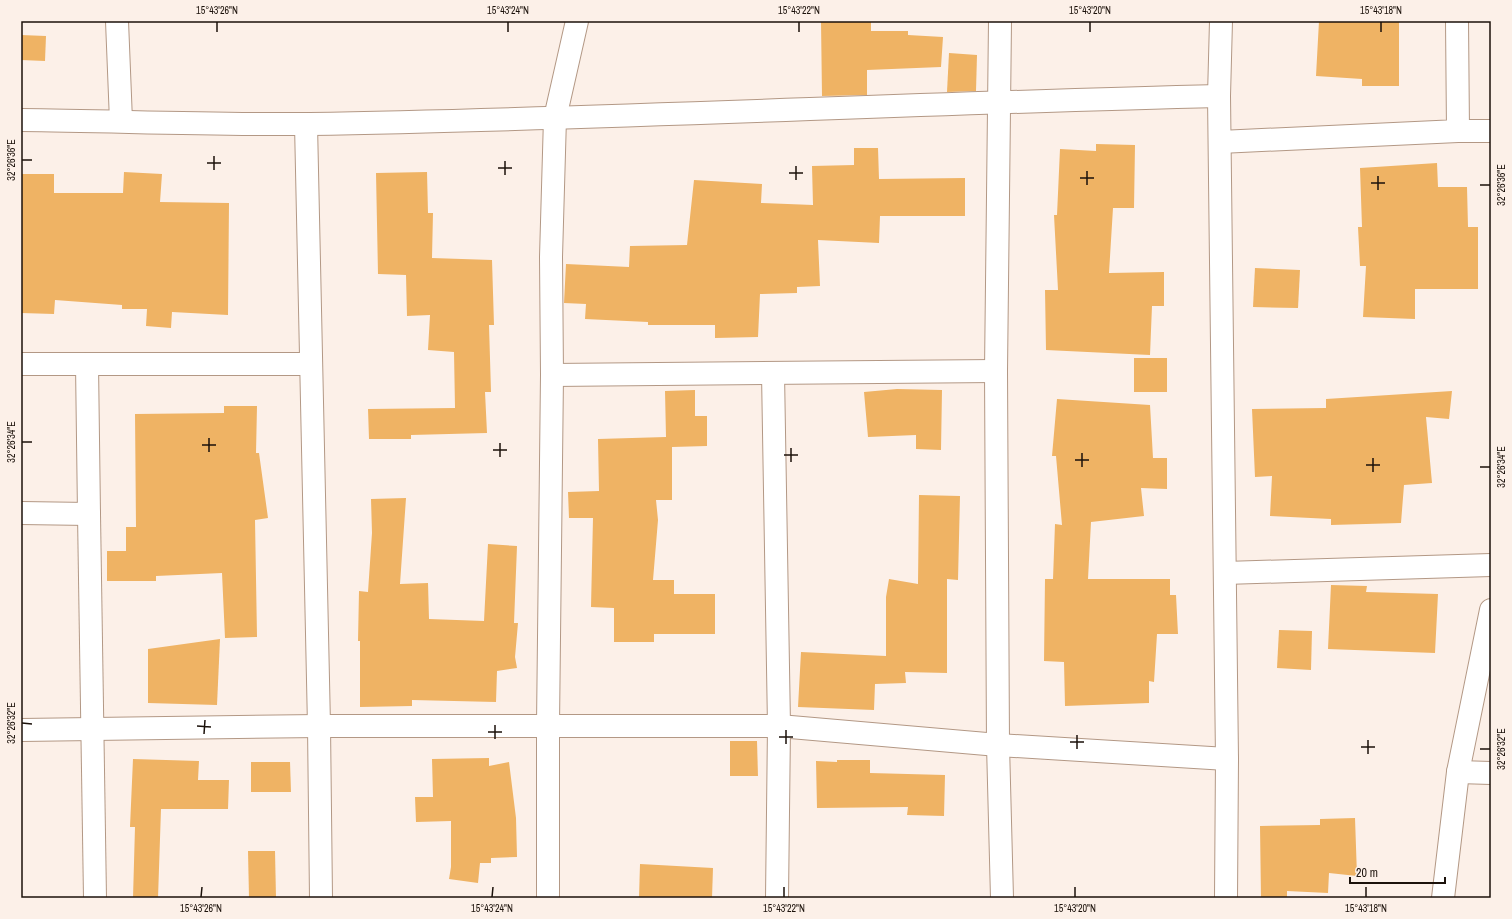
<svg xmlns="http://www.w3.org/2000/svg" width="1512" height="919" font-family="'Archivo Narrow',sans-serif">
<rect width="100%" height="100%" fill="#fcf0e8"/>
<!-- building -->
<g fill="#efb364">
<polygon points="821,21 871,21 871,31 908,31 908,35 943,37 941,67 867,70 867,95 822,96"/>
<polygon points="1319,21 1399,21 1399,86 1362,86 1362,79 1316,76"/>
<polygon points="21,35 46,36 45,61 21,60"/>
<polygon points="949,53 977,55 976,91 947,92"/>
<polygon points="1096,144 1135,145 1134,208 1113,208 1109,273 1164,272 1164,306 1152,306 1150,355 1046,350 1045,290 1058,290 1054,215 1057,215 1060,149 1096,151"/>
<polygon points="854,148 878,148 879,179 965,178 965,216 880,216 879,243 818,240 820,286 797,287 797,293 760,294 758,337 715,338 715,325 648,325 648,322 585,319 586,304 564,303 566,264 629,267 630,246 687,245 694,180 762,184 761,203 813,205 812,166 854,165"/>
<polygon points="1437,163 1438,187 1467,187 1468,227 1478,227 1478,289 1415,289 1415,319 1363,317 1366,266 1360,266 1358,227 1362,227 1360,168"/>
<polygon points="124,172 162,174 160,202 229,203 228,315 172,312 171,328 146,326 147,309 122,309 122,305 55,300 54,314 21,313 21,174 54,174 54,193 123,193"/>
<polygon points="427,172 428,213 433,213 432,258 492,260 494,325 489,325 491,392 485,392 487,433 411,435 411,439 369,439 368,409 455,408 454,352 428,350 430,315 407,316 406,275 378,274 376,173"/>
<polygon points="1255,268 1300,270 1298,308 1253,307"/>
<rect x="1134" y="358" width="33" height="34"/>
<polygon points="897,389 942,390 941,450 916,449 916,435 868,437 864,392"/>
<polygon points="695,390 695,416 707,416 707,446 672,447 672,500 656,500 658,520 653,580 674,580 674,594 715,594 715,634 654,634 654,642 614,642 614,608 591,607 593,518 569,518 568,492 599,491 598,439 666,437 665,391"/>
<polygon points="1452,391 1449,419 1426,417 1432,483 1404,485 1401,523 1331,525 1331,519 1270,516 1272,476 1255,477 1252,409 1326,408 1326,399"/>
<polygon points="1057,399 1150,405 1153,458 1167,458 1167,489 1141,488 1144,516 1091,522 1088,579 1170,579 1170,595 1176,595 1178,634 1157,634 1154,682 1149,681 1149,703 1065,706 1064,662 1044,661 1045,579 1053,579 1055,524 1062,525 1056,456 1052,456"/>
<polygon points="224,406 257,406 256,453 259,453 268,518 255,520 257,637 225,638 222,573 156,576 156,581 107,581 107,551 126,551 126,527 136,527 135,414 224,413"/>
<polygon points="919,495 960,496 958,580 947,579 947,673 905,672 906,683 875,684 874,710 798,707 801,652 886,656 886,597 889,579 918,584"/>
<polygon points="406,498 400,584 428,583 429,619 484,621 488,544 517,546 514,623 518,623 515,657 517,668 497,671 496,702 412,700 412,706 360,707 360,641 358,641 359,591 368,592 372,533 371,499"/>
<polygon points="1331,585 1367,586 1366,592 1438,594 1435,653 1328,649"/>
<polygon points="1279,630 1312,631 1311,670 1277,668"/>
<polygon points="220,639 217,705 148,703 148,649"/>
<polygon points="730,741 757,741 758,776 730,776"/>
<polygon points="489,758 489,766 509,762 516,818 517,857 491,858 491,863 480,863 478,883 449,879 451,867 451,821 416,822 415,797 433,797 432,759"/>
<polygon points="133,759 199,761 198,780 229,780 228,809 161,809 158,898 133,898 135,827 130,827"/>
<polygon points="837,760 870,760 870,773 945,775 944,816 907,815 908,807 817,808 816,761 837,762"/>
<polygon points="251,762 290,762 291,792 251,792"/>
<polygon points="1355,818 1357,876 1329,873 1328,893 1287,891 1287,898 1261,898 1260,826 1320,825 1320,819"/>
<polygon points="248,851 275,851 276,898 249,898"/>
<polygon points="640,864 713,868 712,898 639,898"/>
</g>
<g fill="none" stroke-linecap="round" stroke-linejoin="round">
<!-- street casing -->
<g stroke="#b39885" stroke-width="24">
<g id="street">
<polyline points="117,21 121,121"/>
<polyline points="1000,21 996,371 998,745 1002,898"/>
<polyline points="1221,21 1219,96 1227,759 1226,898"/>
<path d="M 21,120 C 117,121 214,125 310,124 C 613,119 916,103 1219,96"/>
<polyline points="306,124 319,726 321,898"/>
<polyline points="1458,131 1491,131"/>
<polyline points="1220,142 1458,131 1457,21"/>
<polyline points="21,364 87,364 89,514 21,513"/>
<polyline points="87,364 311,364"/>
<polyline points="773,373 779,726 777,898"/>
<polyline points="552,375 996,371"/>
<polyline points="89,514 95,898"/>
<polyline points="1225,573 1491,565"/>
<polyline points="21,730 319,726 779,726 998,745 1227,759"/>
<polyline points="1458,772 1491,773"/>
<polyline points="548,898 548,725 552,375 551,257 555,118 577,21"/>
</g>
</g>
<!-- secondary casing -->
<g stroke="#b39885" stroke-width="24">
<polyline id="secondary" points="1443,898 1458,772 1491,610"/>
</g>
<!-- street -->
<use href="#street" stroke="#fff" stroke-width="22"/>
<!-- secondary -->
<use href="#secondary" stroke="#fff" stroke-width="22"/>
</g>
<!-- ticks -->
<path fill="none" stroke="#1b110a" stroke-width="1.5" d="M 217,32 L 217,22M 508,32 L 508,22M 799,32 L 799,22M 1090,32 L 1090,22M 1381,32 L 1381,22M 22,160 L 32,160M 207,163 L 221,163M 498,168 L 512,168M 214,170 L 214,156M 789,173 L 803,173M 505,175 L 505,161M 1080,178 L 1094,178M 796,180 L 796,166M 1371,183 L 1385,183M 1087,185 L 1087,171M 1480,185 L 1490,185M 1378,190 L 1378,176M 22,442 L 32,442M 202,445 L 216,445M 493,450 L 507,450M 209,452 L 209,438M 784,455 L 798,455M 500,457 L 500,443M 1075,460 L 1089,460M 791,462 L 791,448M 1366,465 L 1380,465M 1082,467 L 1082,453M 1480,467 L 1490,467M 1373,472 L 1373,458M 22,723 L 32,724M 197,726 L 211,727M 488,732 L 502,732M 204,734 L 205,720M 779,737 L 793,737M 495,739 L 495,725M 1070,742 L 1084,742M 786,744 L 786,730M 1361,747 L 1375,747M 1077,749 L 1077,735M 1480,749 L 1490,749M 1368,754 L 1368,740M 201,897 L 202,887M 492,897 L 493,887M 784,897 L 784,887M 1075,897 L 1075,887M 1366,897 L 1366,887"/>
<!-- border -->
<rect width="1512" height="919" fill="none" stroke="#fcf0e8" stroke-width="44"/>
<!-- scale -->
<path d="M1350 877v6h95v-6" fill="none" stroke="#1b110a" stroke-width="2"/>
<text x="1356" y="877" font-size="12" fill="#1b110a" stroke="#fcf0e8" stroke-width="3" paint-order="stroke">20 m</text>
<rect x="22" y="22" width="1468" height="875" fill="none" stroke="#1b110a" stroke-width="1.5"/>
<g font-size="10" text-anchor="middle" fill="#1b110a">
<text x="217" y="14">15°43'26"N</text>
<text x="508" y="14">15°43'24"N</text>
<text x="799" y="14">15°43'22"N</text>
<text x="1090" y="14">15°43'20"N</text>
<text x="1381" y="14">15°43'18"N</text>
<text transform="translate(11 160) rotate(-90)" y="4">32°26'36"E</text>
<text transform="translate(1501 185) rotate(-90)" y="4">32°26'36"E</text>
<text transform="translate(11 442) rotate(-90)" y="4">32°26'34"E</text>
<text transform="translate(1501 467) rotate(-90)" y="4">32°26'34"E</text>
<text transform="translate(11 723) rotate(-90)" y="4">32°26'32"E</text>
<text transform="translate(1501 749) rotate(-90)" y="4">32°26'32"E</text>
<text x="201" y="912">15°43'26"N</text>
<text x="492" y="912">15°43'24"N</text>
<text x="784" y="912">15°43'22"N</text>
<text x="1075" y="912">15°43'20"N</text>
<text x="1366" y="912">15°43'18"N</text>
</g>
</svg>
